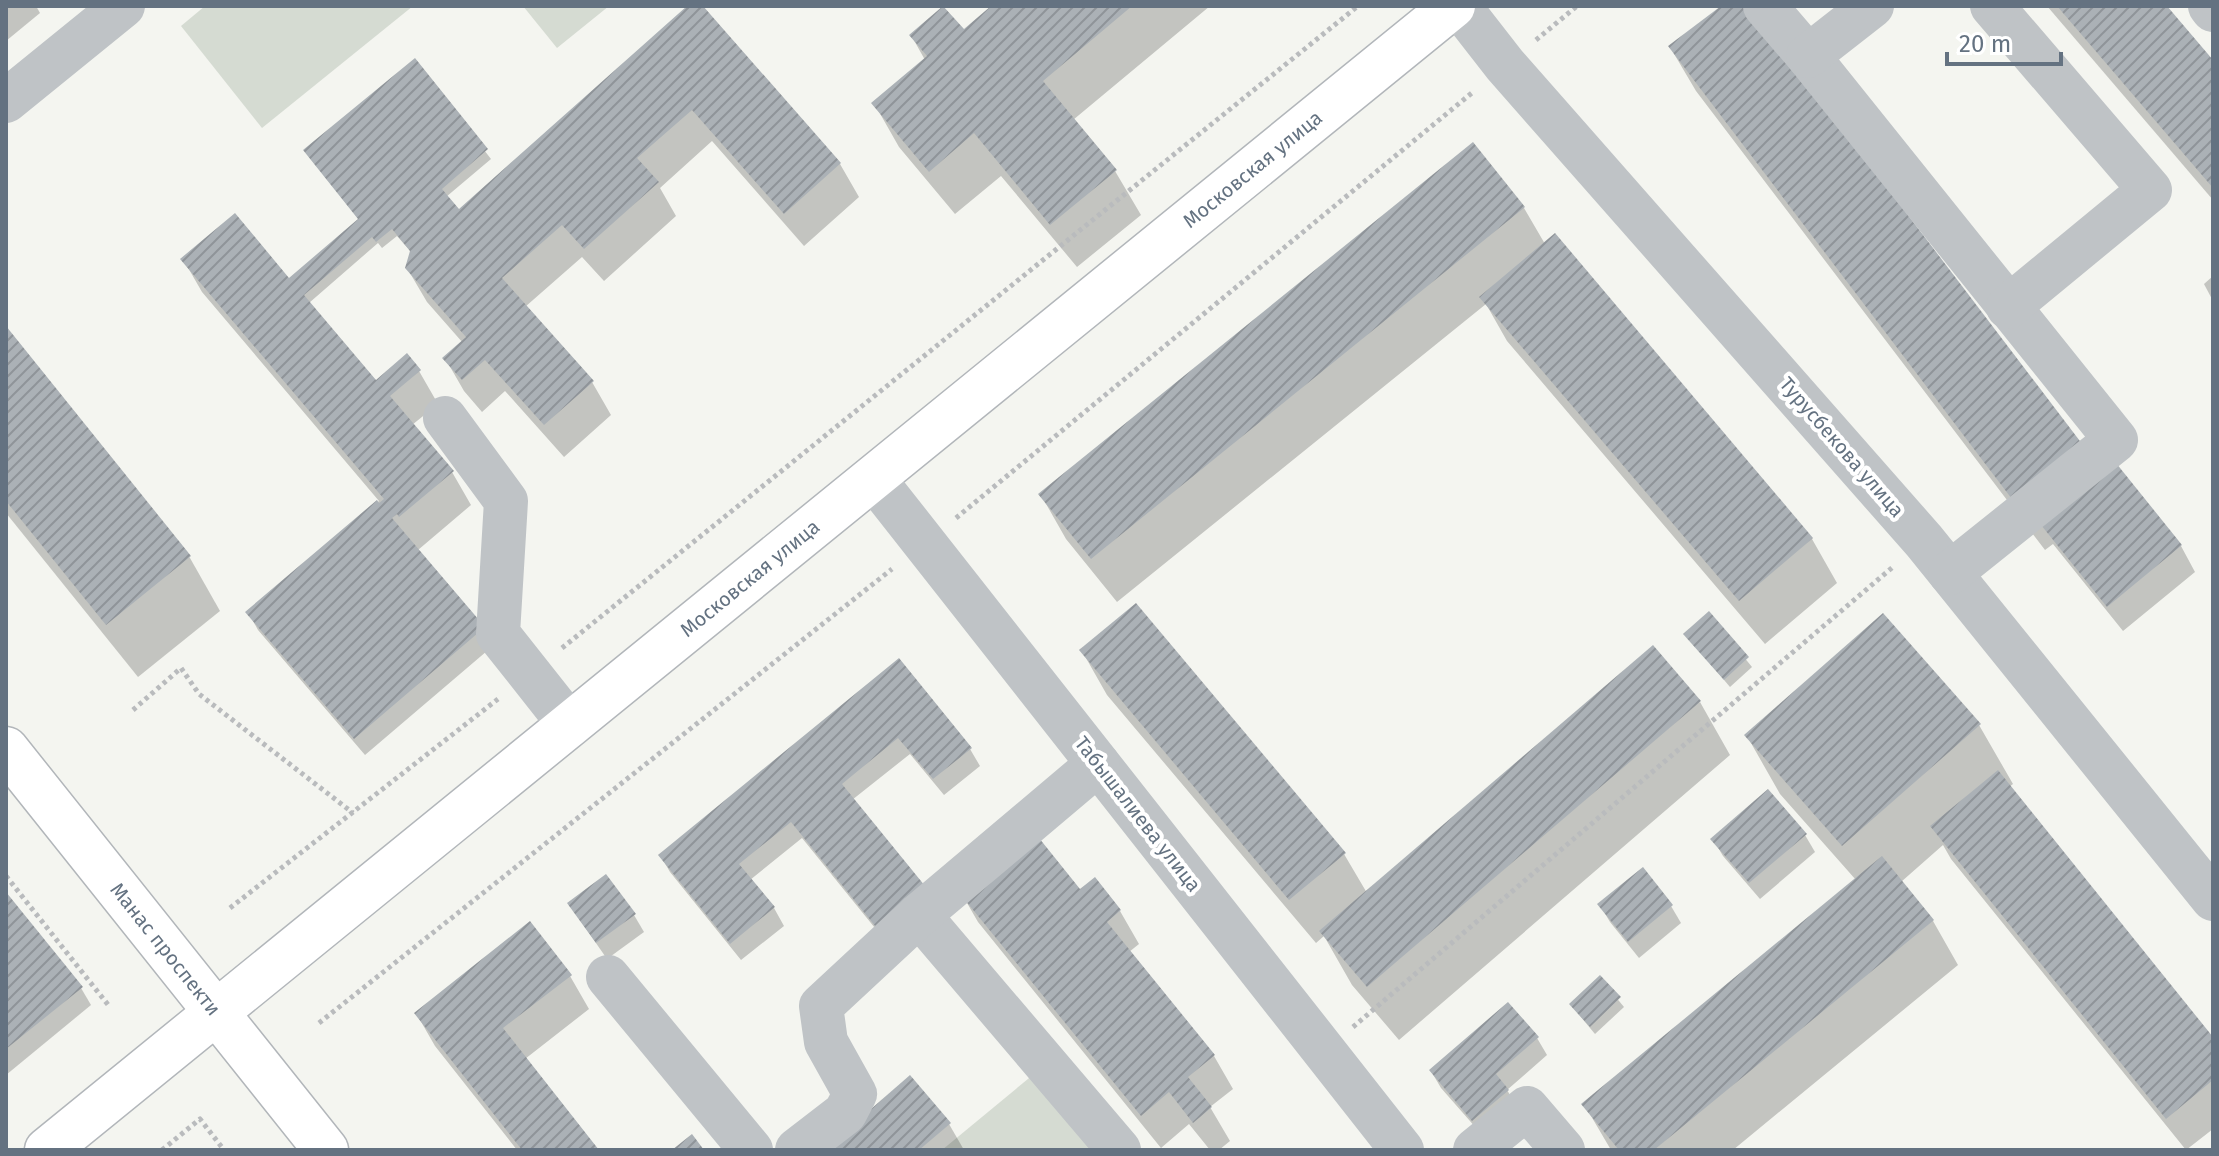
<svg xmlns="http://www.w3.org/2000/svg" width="2219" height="1156" font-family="'Fira Sans',sans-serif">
<defs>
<pattern id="building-hatch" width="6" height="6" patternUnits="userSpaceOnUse" patternTransform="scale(2)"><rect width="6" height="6" fill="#abb1b6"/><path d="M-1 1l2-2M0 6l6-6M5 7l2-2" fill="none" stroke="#8f9499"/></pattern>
</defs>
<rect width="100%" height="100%" fill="#f4f5f0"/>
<!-- pitch -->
<g fill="#d5dbd2">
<polygon points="205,6 413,6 262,128 181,26"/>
<polygon points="523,6 609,6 557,48"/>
<polygon points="1034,1074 1096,1150 942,1150"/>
</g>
<!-- shadow -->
<g fill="#0003">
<polygon points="6,6 36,6 40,13 6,41"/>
<polygon points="690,6 700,6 840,164 859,197 804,246 712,141 660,188 676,216 604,281 582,257 525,307 592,382 611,415 564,457 505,391 482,412 464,391 445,358 463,343 427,302 407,268 412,253 397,236 382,248 378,243 309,303 376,382 419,371 438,404 412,425 452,472 471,505 418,550 494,645 365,755 258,630 248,612 379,501 202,292 183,259 290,281 360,221 306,151 415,61 491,159 446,197 458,211"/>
<polygon points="994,6 1210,6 1073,120 1115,171 1141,215 1077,267 1001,176 955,214 899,147 874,103 925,60 911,35 964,31"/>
<polygon points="1724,6 2087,454 2111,461 2181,546 2195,572 2123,631 2053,544 2045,550 1696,91 1670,47"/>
<polygon points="2047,6 2164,6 2213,63 2213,200"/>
<polygon points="1472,145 1524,208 1545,244 1812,539 1837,583 1765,644 1507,341 1486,304 1117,602 1066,539 1041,495"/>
<polygon points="2213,276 2213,301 2204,284"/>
<polygon points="6,329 190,558 220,611 138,677 6,513"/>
<polygon points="1709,614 1752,667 1730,687 1686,635"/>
<polygon points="1082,651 1344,854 1367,893 1700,702 1730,755 1399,1040 1352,985 1324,936 1316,943 1107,695"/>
<polygon points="899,661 970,749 980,766 944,795 910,754 852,800 896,954 802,838 750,880 774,908 784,926 741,960 670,872 660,855"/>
<polygon points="1979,725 2013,784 2009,787 2213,1040 2213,1129 2186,1150 1951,859 1943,845 1901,882 1933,921 1958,965 1733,1150 1611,1150 1584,1104 1856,880 1780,794 1747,736"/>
<polygon points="1805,835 1815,852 1760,899 1723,856 1713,839"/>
<polygon points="959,889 1080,892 1120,911 1139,944 1129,952 1214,1056 1233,1089 1210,1107 1230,1141 1219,1150 1210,1150 1189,1124 1161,1148 978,922"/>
<polygon points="6,895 81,988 91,1005 6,1075"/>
<polygon points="569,904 634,915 644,932 607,959"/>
<polygon points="1600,905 1671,906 1681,923 1639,958 1610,922"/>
<polygon points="570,976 589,1009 525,1059 596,1150 517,1150 435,1046 416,1013"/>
<polygon points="1600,978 1624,1007 1595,1034 1571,1005"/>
<polygon points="1537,1038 1547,1055 1507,1090 1518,1108 1484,1137 1441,1088 1431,1071"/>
<polygon points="949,1124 964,1150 827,1150"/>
</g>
<!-- building -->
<g fill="url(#building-hatch)">
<polygon points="687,6 703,6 841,163 784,214 692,110 637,158 659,182 584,249 562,225 502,278 594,381 544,425 485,360 462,380 442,358 466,337 405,268 410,251 392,229 376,242 372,237 304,295 376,380 407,353 421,370 390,396 454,471 399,517 397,514 392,518 485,627 354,739 245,612 377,500 379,503 384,499 180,259 235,213 289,278 358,219 303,150 415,58 488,149 442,189 459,209"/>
<polygon points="943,6 964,29 991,6 1132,6 1043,81 1117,170 1050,225 974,133 929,172 871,103 927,56 909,35"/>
<polygon points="1721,6 1749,6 2089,453 2018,507 1668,46"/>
<polygon points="2057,6 2167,6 2213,60 2213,188"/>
<polygon points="1473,142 1525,207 1091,559 1038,494"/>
<polygon points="1555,233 1813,538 1739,601 1479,297"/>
<polygon points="6,326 191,556 106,625 6,501"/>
<polygon points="2112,458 2182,545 2107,607 2037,520"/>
<polygon points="1136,603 1346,853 1289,900 1079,650"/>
<polygon points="1709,611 1749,657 1724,680 1683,634"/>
<polygon points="1883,613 1981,724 1842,846 1744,735"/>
<polygon points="1653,645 1701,701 1367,987 1319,931"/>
<polygon points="899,658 972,748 933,779 898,738 842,784 934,897 884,937 791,822 739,864 775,907 730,944 658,855"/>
<polygon points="1998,770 2213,1037 2213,1080 2166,1119 1930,826"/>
<polygon points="1768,789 1807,834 1749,883 1710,839"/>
<polygon points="1031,828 1080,889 1095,877 1121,910 1107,922 1215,1055 1188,1077 1212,1107 1193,1123 1169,1092 1141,1116 956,889"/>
<polygon points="1882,856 1934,920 1654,1150 1619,1150 1581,1104"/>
<polygon points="1643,867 1673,905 1628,942 1597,904"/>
<polygon points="606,874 636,914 596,943 567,903"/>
<polygon points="6,892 83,987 6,1049"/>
<polygon points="530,921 572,975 503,1028 599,1150 522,1150 414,1013"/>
<polygon points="1600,975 1621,997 1590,1027 1569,1004"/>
<polygon points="1508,1002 1539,1037 1496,1074 1509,1090 1472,1121 1429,1070"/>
<polygon points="910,1075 951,1123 919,1150 824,1150"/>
<polygon points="692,1134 704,1150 672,1150"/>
</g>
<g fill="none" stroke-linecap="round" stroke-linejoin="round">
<!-- major casing -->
<g stroke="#b2b6ba" stroke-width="47">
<g id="major">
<path id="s1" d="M 6,749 L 326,1150"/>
<path id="s2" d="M 47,1150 L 1453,6"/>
</g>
</g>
<!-- path -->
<g stroke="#b9bbbd" stroke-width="5" stroke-dasharray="4 4" stroke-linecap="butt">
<polyline points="1536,40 1577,6"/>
<polyline points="956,518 1473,92"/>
<polyline points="562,648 1358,6"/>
<polyline points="133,710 181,668 199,694 353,813"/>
<polyline points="6,876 109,1006"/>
<polyline points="230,908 498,699"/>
<polyline points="319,1023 892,569"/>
<polyline points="1353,1027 1894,566"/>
<polyline points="162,1150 200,1119 224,1150"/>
</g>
<!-- minor -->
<g stroke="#bfc3c6" stroke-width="44">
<polyline points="1459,6 1505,65 1924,541 2213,899"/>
<polyline points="1765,6 1808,56 2116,440 1950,573"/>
<polyline points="1992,6 2150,190 2008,307"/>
<polyline points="2210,6 2213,10"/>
<polyline points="1808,56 1872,6"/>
<polyline points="6,101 123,6"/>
<polyline points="445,418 506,501 498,634 570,725"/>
<polyline points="874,479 1402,1150"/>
<polyline points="919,915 1119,1150"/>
<polyline points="608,977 751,1150"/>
<polyline points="797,1150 845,1113 855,1094 826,1042 821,1006 919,915 1098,764"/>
<polyline points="1475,1150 1527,1108 1563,1150"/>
</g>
<!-- major -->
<use href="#major" stroke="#fff" stroke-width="44"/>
</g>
<g text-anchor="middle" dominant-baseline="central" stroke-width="8" stroke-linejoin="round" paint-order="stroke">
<!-- street labels -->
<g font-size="20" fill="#647281" stroke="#fff">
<text stroke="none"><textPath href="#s2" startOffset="1554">Московская улица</textPath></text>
<text transform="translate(1842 447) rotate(49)">Турусбекова улица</text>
<text stroke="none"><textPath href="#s2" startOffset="906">Московская улица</textPath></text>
<text transform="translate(1138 814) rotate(52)">Табышалиева улица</text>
<text stroke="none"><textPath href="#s1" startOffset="256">Манас проспекти</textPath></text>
</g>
</g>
<!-- border -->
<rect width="2219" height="1156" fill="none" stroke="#647281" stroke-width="16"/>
<!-- scale -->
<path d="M1947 52v12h114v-12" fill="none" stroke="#647281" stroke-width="4"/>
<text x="1959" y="52" font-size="24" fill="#647281" stroke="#ffffff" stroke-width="6" paint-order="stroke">20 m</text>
</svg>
